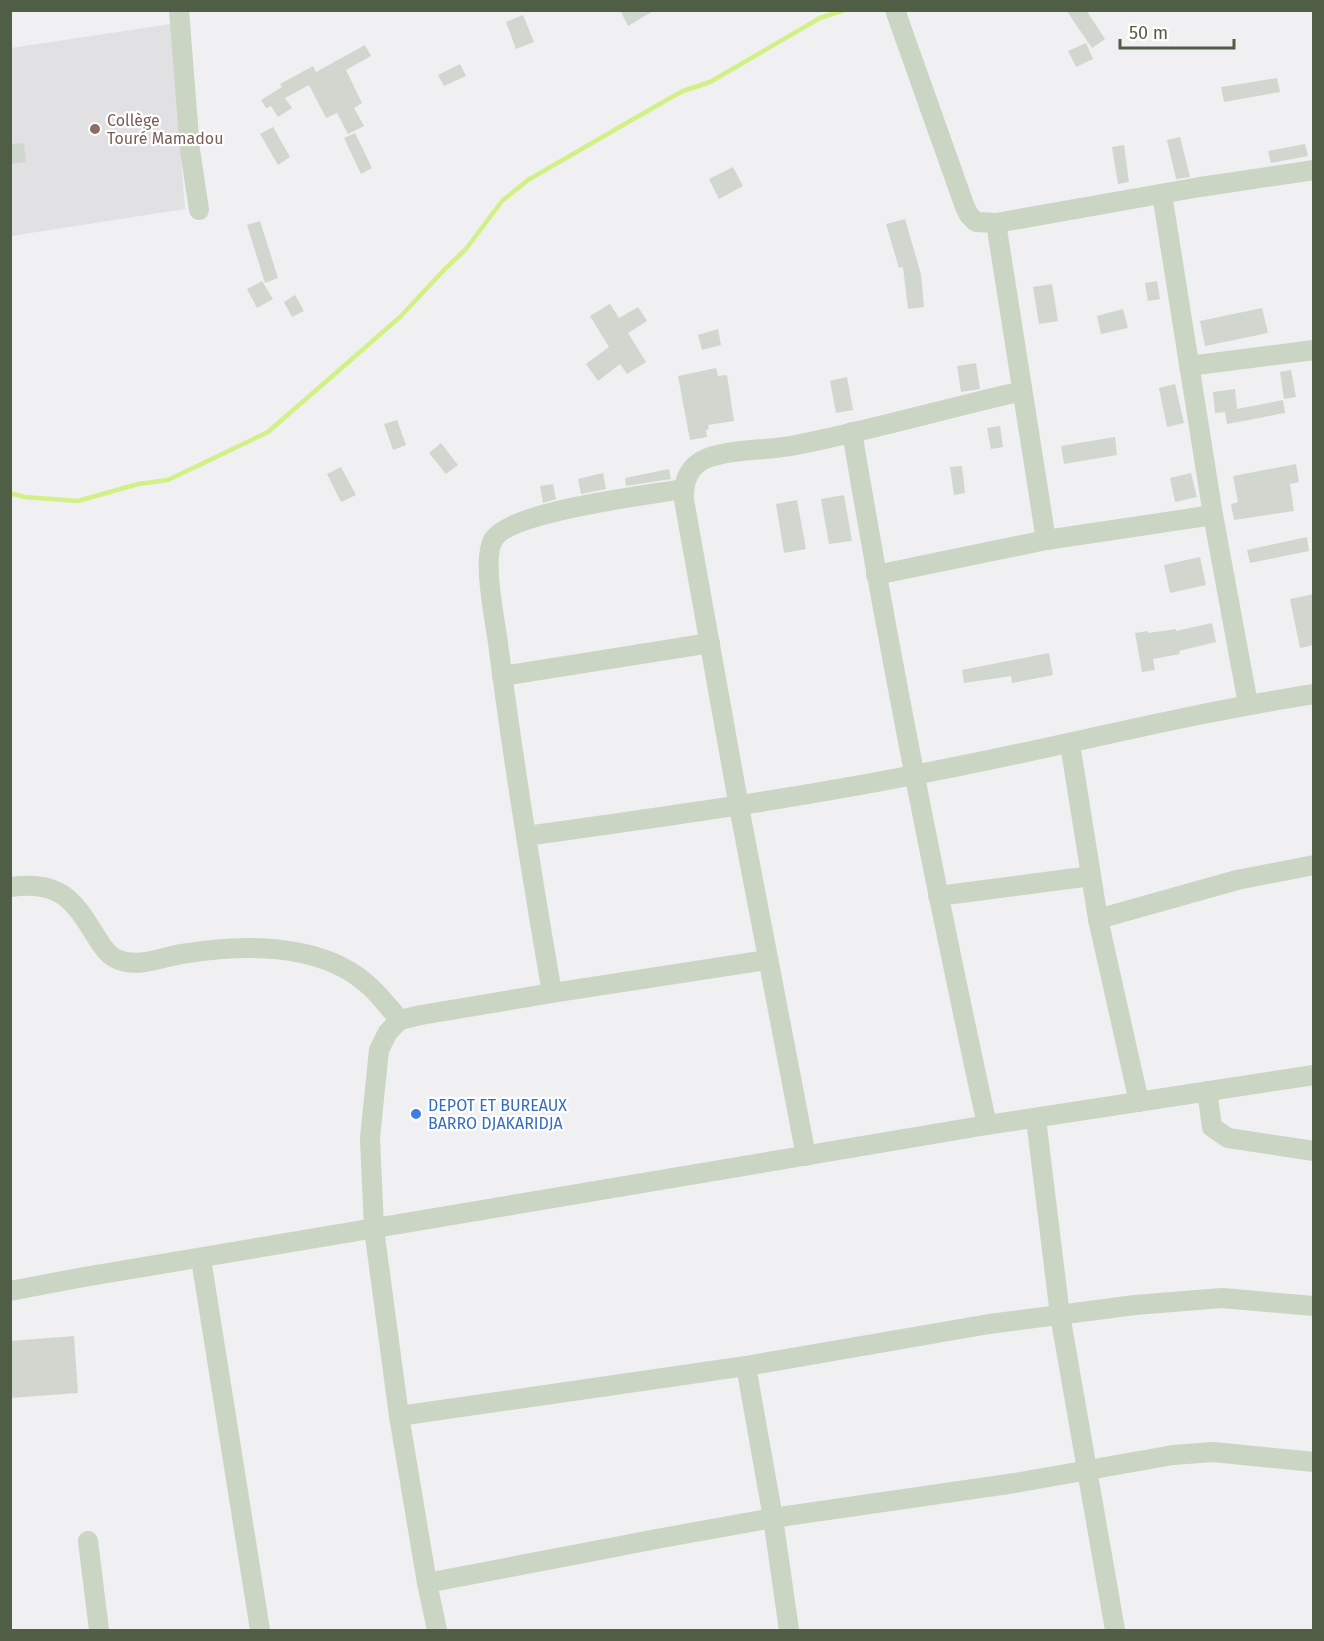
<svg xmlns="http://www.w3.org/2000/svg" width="1324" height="1641" font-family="'Fira Sans',sans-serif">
<rect width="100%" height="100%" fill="#f0eff2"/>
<!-- education -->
<polygon fill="#e1e1e3" points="171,24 185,209 11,236 11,48"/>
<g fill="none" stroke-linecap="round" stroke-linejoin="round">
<!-- stream -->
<polyline stroke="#d1f187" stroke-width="4.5" points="10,493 24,497 78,501 138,484 168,480 268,432 400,317 444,270 466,249 502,201 528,180 656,106 683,91 710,82 820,18 844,10"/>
</g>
<!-- building -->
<g fill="#d1d7ce">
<polygon points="620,10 655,10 628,26"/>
<polygon points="1066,10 1086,10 1105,39 1092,48"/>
<polygon points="523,15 534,42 516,49 506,22"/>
<polygon points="1086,43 1093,59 1076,67 1068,51"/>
<polygon points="365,45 371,56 346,70 362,103 354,108 364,126 348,134 337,113 326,118 309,85 285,98 292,108 278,117 271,106 266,108 261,100 282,87 280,84 313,66 316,72"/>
<polygon points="460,64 466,76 444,86 438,75"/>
<polygon points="1277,78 1280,92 1224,102 1221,87"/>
<polygon points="273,127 290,157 278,165 260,134"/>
<polygon points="355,133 372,168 361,174 344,138"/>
<polygon points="1180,137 1190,177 1176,179 1167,140"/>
<polygon points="24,143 26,162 10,164 10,144"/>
<polygon points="1305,144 1308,156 1271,163 1268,151"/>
<polygon points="1124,145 1129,182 1118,184 1112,147"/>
<polygon points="733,167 743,186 719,199 709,179"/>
<polygon points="905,219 921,274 924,307 908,309 903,267 899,268 886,224"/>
<polygon points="260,221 278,278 265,283 247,225"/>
<polygon points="262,281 273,299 257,308 247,289"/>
<polygon points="1157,281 1160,299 1148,301 1145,283"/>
<polygon points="1052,284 1058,321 1039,324 1033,287"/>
<polygon points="295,295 304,311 292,317 284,302"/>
<polygon points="610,304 619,318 638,307 647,321 628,333 646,362 627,374 620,364 598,381 586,364 609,347 590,316"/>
<polygon points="1262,308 1268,333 1205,346 1200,321"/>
<polygon points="1123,309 1128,328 1101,334 1097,316"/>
<polygon points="718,329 721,345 702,350 698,335"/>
<polygon points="976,363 980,389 961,392 957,366"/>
<polygon points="716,368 718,376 727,375 734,421 708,425 709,429 706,430 707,437 690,440 678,376"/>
<polygon points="1291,370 1296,397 1284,399 1280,372"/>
<polygon points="847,377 853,410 836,413 830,381"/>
<polygon points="1175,384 1184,423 1167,427 1159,388"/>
<polygon points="1235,389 1237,409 1283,400 1285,413 1227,424 1225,412 1215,413 1213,392"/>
<polygon points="397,420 406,445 393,450 384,424"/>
<polygon points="1000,426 1003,447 991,449 987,428"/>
<polygon points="1115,437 1117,455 1064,464 1061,446"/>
<polygon points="441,443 458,465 446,474 429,453"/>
<polygon points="1296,464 1299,482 1290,484 1294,511 1234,520 1231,504 1238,502 1233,476"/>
<polygon points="962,466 965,493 954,495 950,467"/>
<polygon points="341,467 356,495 341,502 327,474"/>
<polygon points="669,469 671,479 626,486 625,478"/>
<polygon points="603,473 606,489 581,494 578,479"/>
<polygon points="1191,473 1197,497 1175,502 1170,478"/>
<polygon points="553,484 556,499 543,503 540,486"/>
<polygon points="844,495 852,541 829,544 821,499"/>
<polygon points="797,500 806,549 784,553 776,504"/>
<polygon points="1307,537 1309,551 1250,563 1247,550"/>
<polygon points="1200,557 1206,585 1170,593 1164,565"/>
<polygon points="1314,594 1314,645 1300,648 1290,599"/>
<polygon points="1212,623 1216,642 1179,651 1180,654 1153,659 1155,670 1142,672 1135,633 1148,631 1148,633 1176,629 1176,631"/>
<polygon points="1049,653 1053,675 1012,683 1011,676 964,683 962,670"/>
<polygon points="74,1336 78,1393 10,1398 10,1341"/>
</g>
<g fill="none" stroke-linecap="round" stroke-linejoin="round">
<!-- minor -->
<g stroke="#cad5c3" stroke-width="20">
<polyline points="179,10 190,150 199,210"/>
<polyline points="895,10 965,207 969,215 976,222 996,223 1200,187 1314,170"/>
<polyline points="1162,194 1213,515 1248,704"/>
<polyline points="996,223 1046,540"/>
<polyline points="1189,366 1314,350"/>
<path d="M 852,432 C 891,664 937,895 987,1125"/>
<polyline points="876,575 1046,540 1213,515"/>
<polyline points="502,676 710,643"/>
<polyline points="1070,744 1098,919 1139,1102"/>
<path d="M 526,836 C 656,818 785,800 914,775 C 1048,750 1179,715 1314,694"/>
<path d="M 10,887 C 60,880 73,899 97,938 C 103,947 108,956 119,960 C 139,968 162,957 182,954 C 240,944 318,942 366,983 C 379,994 389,1008 400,1020"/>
<polyline points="938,896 1091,876"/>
<polyline points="1098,919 1237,880 1314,865"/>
<path d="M 552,993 C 532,877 513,760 498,643 C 495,620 482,560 493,540 C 509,511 648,495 683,489"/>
<polyline points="1207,1091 1212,1127 1228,1138 1314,1151"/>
<polyline points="1036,1119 1060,1315 1115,1630"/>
<path d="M 806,1156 L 739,807 L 684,500 C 683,482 688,467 705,459 C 733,448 767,451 796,445 C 872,430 947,408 1022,391"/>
<polyline points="201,1259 260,1630"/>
<polyline points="10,1291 84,1277 987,1125 1314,1075"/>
<polyline points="746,1366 773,1518 789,1630"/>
<polyline points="399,1416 746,1366 989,1324 1135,1305 1222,1298 1314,1306"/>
<polyline points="88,1541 99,1630"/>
<polyline points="427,1583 662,1538 773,1518 1015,1483 1173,1455 1213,1452 1314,1462"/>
<polyline points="437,1630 427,1583 399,1416 374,1229 370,1138 379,1050 388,1032 400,1020 421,1015 552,993 767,960"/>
</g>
</g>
<!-- markers -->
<circle fill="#8d6e63" stroke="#fff" stroke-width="2" cx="95" cy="129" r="6"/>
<circle fill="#3f7fe0" stroke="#fff" stroke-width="2" cx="416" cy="1114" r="6"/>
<g text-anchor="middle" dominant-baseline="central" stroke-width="4.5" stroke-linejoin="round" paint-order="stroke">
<!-- education labels -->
<g font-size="16" fill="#785e54" stroke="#fff" text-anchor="start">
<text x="107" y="120">Collège<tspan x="107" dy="18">Touré Mamadou</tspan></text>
</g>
<!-- shop labels -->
<g font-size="16" fill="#366cbe" stroke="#fff" text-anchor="start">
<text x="428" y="1105">DEPOT ET BUREAUX<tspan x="428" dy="18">BARRO DJAKARIDJA</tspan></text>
</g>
</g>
<!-- border -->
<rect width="1324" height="1641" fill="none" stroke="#515e46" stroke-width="24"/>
<!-- scale -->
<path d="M1120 39v9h114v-9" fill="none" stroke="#515e46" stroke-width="3"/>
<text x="1129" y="39" font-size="18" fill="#515e46" stroke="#ffffff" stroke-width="4.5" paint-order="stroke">50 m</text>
</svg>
